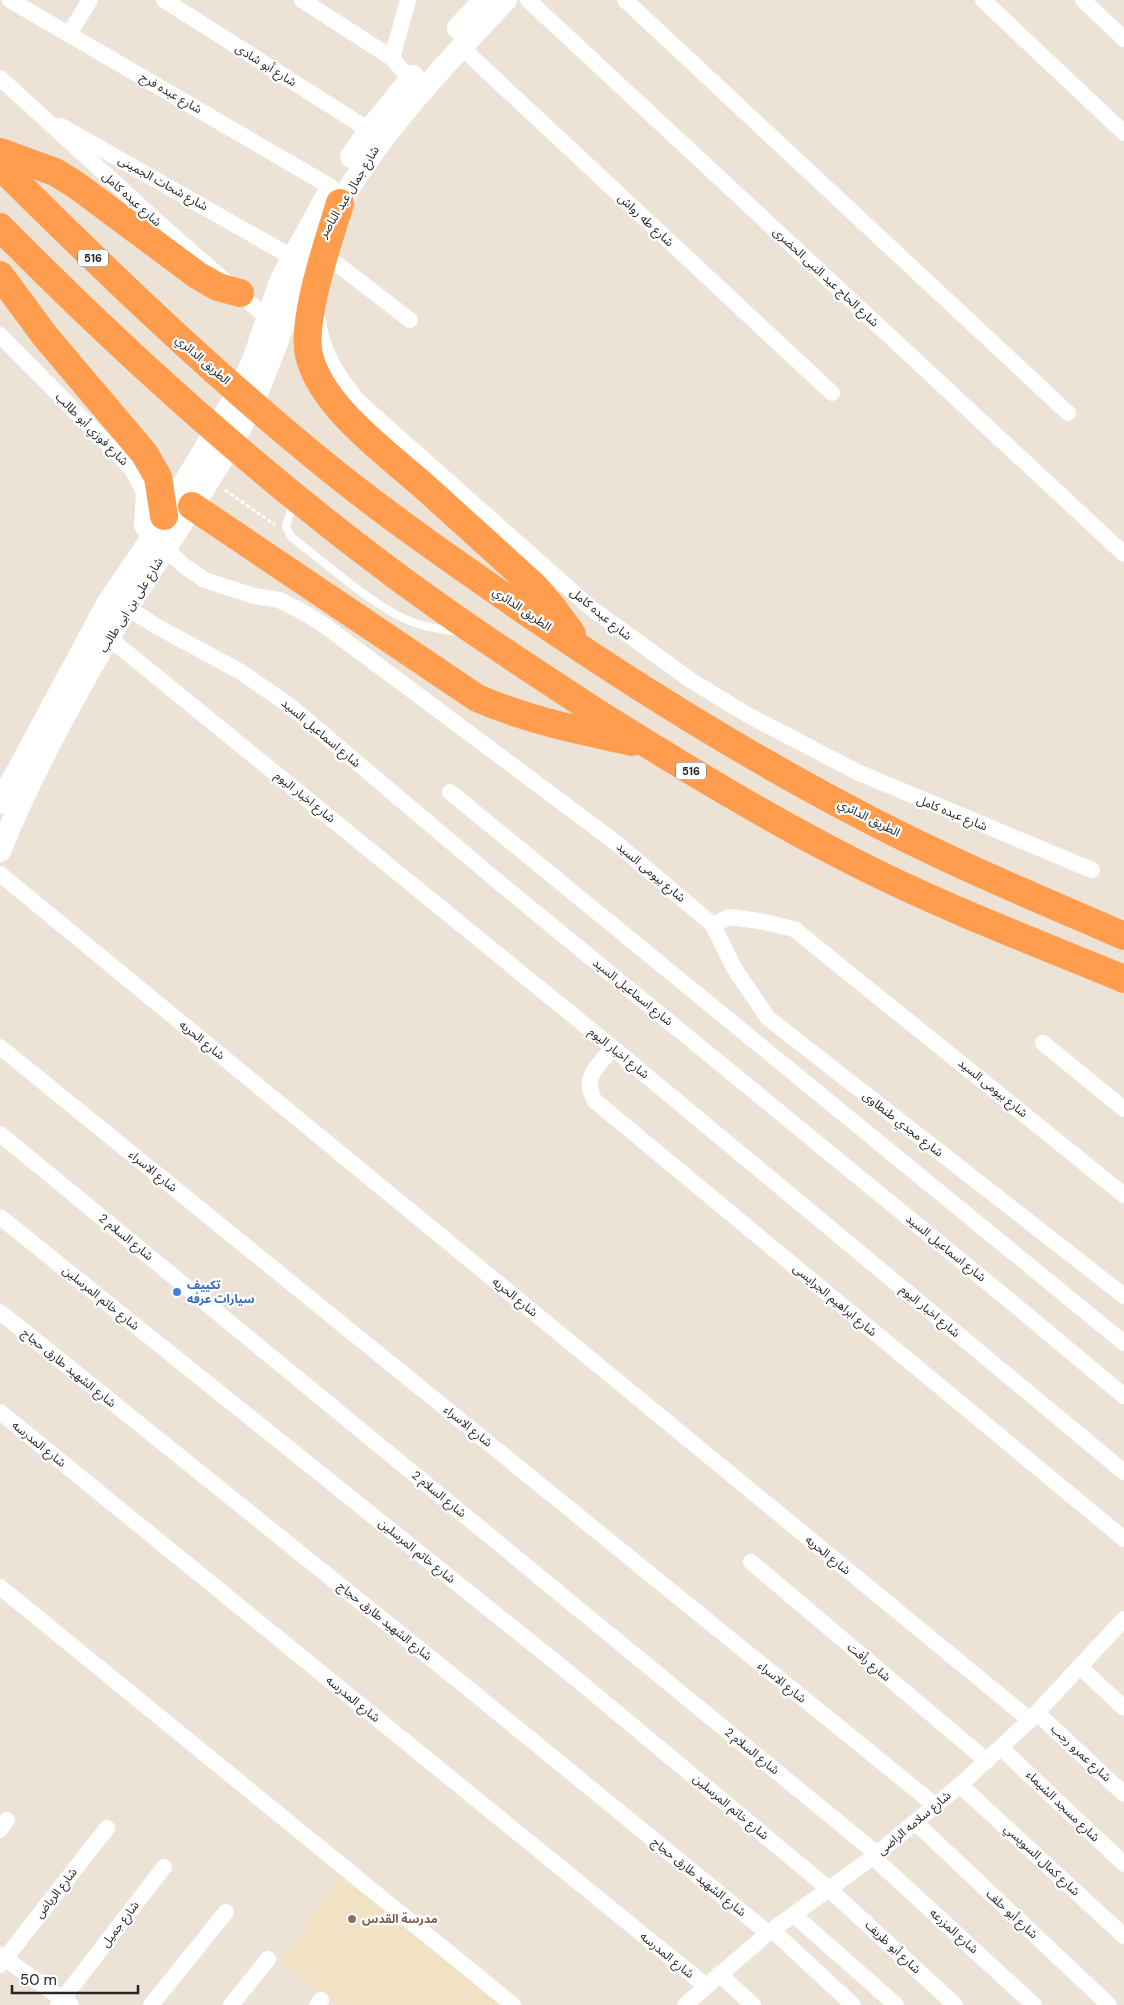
<svg xmlns="http://www.w3.org/2000/svg" width="1124" height="2005" font-family="'DM Sans','Noto Sans Arabic',sans-serif">
<rect width="100%" height="100%" fill="#ece2d5"/>
<!-- education -->
<polygon fill="#f0e2c2" points="341,1876 499,2005 339,2005 280,1961"/>
<g fill="none" stroke-linecap="round" stroke-linejoin="round">
<!-- path -->
<polyline stroke="#fff" stroke-width="3" stroke-dasharray="4 2.5" stroke-linecap="butt" points="225,490 275,525"/>
<!-- lane -->
<path stroke="#fff" stroke-width="8" d="M 294,501 L 286,526 L 291,537 C 326,563 375,609 415,623 C 428,628 443,629 457,632"/>
<!-- street -->
<g stroke="#fff" stroke-width="16">
<polyline points="10,0 331,187"/>
<polyline points="164,0 369,130"/>
<polyline points="302,0 392,58"/>
<polyline points="408,0 392,58 417,88"/>
<polyline points="528,0 1124,554"/>
<polyline points="625,0 1068,413"/>
<polyline points="983,0 1124,133"/>
<polyline points="1083,0 1124,39"/>
<polyline points="69,34 90,0"/>
<polyline points="461,47 832,393"/>
<polyline points="0,78 161,225 266,317"/>
<polyline points="61,126 292,257"/>
<polyline points="329,258 410,320"/>
<path d="M 318,319 C 321,352 339,378 359,402 L 591,608 L 692,681 L 746,714 L 857,772 L 1092,870"/>
<polyline points="0,335 132,469 144,492 142,526 151,539"/>
<polyline points="165,548 184,566 205,580 254,596 279,600 303,612 324,625 615,842 713,925 729,917 760,921 794,929 1124,1195"/>
<polyline points="128,608 156,626 241,672 290,706 502,885 998,1291 1124,1396"/>
<polyline points="109,638 613,1048 1124,1472"/>
<polyline points="450,792 1124,1343"/>
<polyline points="0,874 1030,1720"/>
<polyline points="713,925 734,968 768,1018 1124,1296"/>
<polyline points="1043,1043 1124,1109"/>
<polyline points="0,1047 936,1806"/>
<path d="M 613,1048 C 598,1066 581,1077 595,1101 L 1124,1539"/>
<polyline points="0,1134 877,1854"/>
<polyline points="0,1217 574,1677 830,1890 955,2005"/>
<polyline points="0,1312 464,1685 768,1933"/>
<polyline points="0,1412 706,1986"/>
<polyline points="751,1562 987,1761"/>
<polyline points="0,1587 513,2005"/>
<polyline points="1080,1667 1124,1708"/>
<polyline points="1037,1713 1124,1794"/>
<polyline points="1001,1748 1124,1864"/>
<polyline points="960,1785 1124,1936"/>
<polyline points="916,1823 1109,2005"/>
<polyline points="0,1830 7,1820"/>
<polyline points="873,1857 1034,2005"/>
<polyline points="794,1915 896,2005"/>
<polyline points="772,1930 853,2005"/>
<polyline points="0,1955 71,2005"/>
<polyline points="0,1965 107,1828"/>
<polyline points="719,1974 753,2005"/>
<polyline points="58,2005 164,1867"/>
<polyline points="151,2005 226,1912"/>
<polyline points="231,2005 268,1959"/>
<polyline points="317,2005 321,2000"/>
<polyline points="685,2005 768,1933 873,1857 960,1785 1030,1720 1124,1619"/>
</g>
<!-- secondary -->
<g stroke="#fff" stroke-width="22">
<polyline points="458,28 484,0"/>
<polyline points="351,157 369,130 413,76"/>
<polyline points="0,803 107,604 151,539 235,397 252,363 281,279 326,197"/>
<path d="M 0,851 C 30,777 69,706 109,637 C 150,570 195,506 235,438 C 270,376 286,307 317,244 C 364,150 434,75 506,0"/>
</g>
<!-- highway -->
<g stroke="#ff9c4d" stroke-width="28">
<polyline points="0,152 55,172 76,185 197,275 218,287 240,293"/>
<path d="M 0,166 C 101,266 203,365 314,456 C 383,513 457,564 531,615 C 667,708 810,795 960,864 C 1014,889 1069,912 1124,936"/>
<path d="M 340,203 C 329,240 301,319 309,355 C 321,407 388,454 426,488 C 461,520 497,552 533,585 L 553,608 L 572,634"/>
<path d="M 0,227 C 123,352 254,470 395,575 C 461,624 530,669 599,714 C 690,771 782,827 878,874 C 958,913 1042,945 1124,979"/>
<polyline points="0,275 45,336 144,453 158,477 164,516"/>
<path d="M 192,506 L 477,698 C 527,720 579,730 632,742"/>
</g>
</g>
<!-- markers -->
<circle fill="#3f7fe0" stroke="#fff" stroke-width="2" cx="177" cy="1292" r="5"/>
<circle fill="#8d6e63" stroke="#fff" stroke-width="2" cx="352" cy="1919" r="5"/>
<g text-anchor="middle" dominant-baseline="central" stroke-width="4.5" stroke-linejoin="round" paint-order="stroke">
<!-- shield labels -->
<g fill="#fff" stroke="#676767" stroke-width="1">
<rect x="78" y="249.5" width="30" height="17" rx="4"/>
<rect x="676" y="762.5" width="30" height="17" rx="4"/>
</g>
<g font-size="11" font-weight="bold" fill="#262626">
<text x="93" y="258">516</text>
<text x="691" y="771">516</text>
</g>
<!-- street labels -->
<g font-size="12" fill="#262626" stroke="#fff">
<text transform="translate(266 65) rotate(32)">شارع أبو شادى</text>
<text transform="translate(171 93) rotate(30)">شارع عبده فرج</text>
<text transform="translate(163 183) rotate(29)">شارع شحات الجمينى</text>
<text transform="translate(349 192) rotate(-59)">شارع جمال عبد الناصر</text>
<text transform="translate(132 199) rotate(42)">شارع عبده كامل</text>
<text transform="translate(646 220) rotate(43)">شارع طه رواش</text>
<text transform="translate(826 277) rotate(43)">شارع الحاج عبد النبى الحضرى</text>
<text transform="translate(203 360) rotate(41)">الطريق الدائري</text>
<text transform="translate(92 429) rotate(45)">شارع فوزي أبو طالب</text>
<text transform="translate(131 605) rotate(-58)">شارع على بن ابى طالب</text>
<text transform="translate(522 609) rotate(34)">الطريق الدائري</text>
<text transform="translate(601 614) rotate(39)">شارع عبده كامل</text>
<text transform="translate(321 733) rotate(40)">شارع اسماعيل السيد</text>
<text transform="translate(305 797) rotate(39)">شارع اخبار اليوم</text>
<text transform="translate(952 813) rotate(22)">شارع عبده كامل</text>
<text transform="translate(869 818) rotate(27)">الطريق الدائري</text>
<text transform="translate(651 872) rotate(40)">شارع بيومى السيد</text>
<text transform="translate(633 992) rotate(39)">شارع اسماعيل السيد</text>
<text transform="translate(202 1040) rotate(39)">شارع الحريه</text>
<text transform="translate(619 1053) rotate(39)">شارع اخبار اليوم</text>
<text transform="translate(993 1088) rotate(39)">شارع بيومى السيد</text>
<text transform="translate(903 1124) rotate(38)">شارع مجدي طنطاوى</text>
<text transform="translate(153 1171) rotate(39)">شارع الاسراء</text>
<text transform="translate(126 1237) rotate(39)">شارع السلام 2</text>
<text transform="translate(946 1248) rotate(39)">شارع اسماعيل السيد</text>
<text transform="translate(515 1297) rotate(39)">شارع الحريه</text>
<text transform="translate(101 1298) rotate(39)">شارع خاتم المرسلين</text>
<text transform="translate(835 1300) rotate(40)">شارع ابراهيم الجرايسى</text>
<text transform="translate(930 1311) rotate(40)">شارع اخبار اليوم</text>
<text transform="translate(69 1368) rotate(39)">شارع الشهيد طارق حجاج</text>
<text transform="translate(468 1426) rotate(39)">شارع الاسراء</text>
<text transform="translate(39 1444) rotate(39)">شارع المدرسه</text>
<text transform="translate(439 1494) rotate(39)">شارع السلام 2</text>
<text transform="translate(417 1551) rotate(39)">شارع خاتم المرسلين</text>
<text transform="translate(828 1555) rotate(39)">شارع الحريه</text>
<text transform="translate(385 1621) rotate(39)">شارع الشهيد طارق حجاج</text>
<text transform="translate(869 1662) rotate(40)">شارع رأفت</text>
<text transform="translate(782 1682) rotate(39)">شارع الاسراء</text>
<text transform="translate(353 1699) rotate(39)">شارع المدرسه</text>
<text transform="translate(752 1751) rotate(39)">شارع السلام 2</text>
<text transform="translate(1081 1753) rotate(43)">شارع عمرو رجب</text>
<text transform="translate(1063 1806) rotate(44)">شارع مسجد الشيماء</text>
<text transform="translate(731 1807) rotate(40)">شارع خاتم المرسلين</text>
<text transform="translate(914 1823) rotate(-40)">شارع سلامه الراضى</text>
<text transform="translate(1042 1860) rotate(43)">شارع كمال السويسي</text>
<text transform="translate(699 1877) rotate(39)">شارع الشهيد طارق حجاج</text>
<text transform="translate(56 1893) rotate(-52)">شارع الرياض</text>
<text transform="translate(1012 1914) rotate(43)">شارع أبو حلف</text>
<text transform="translate(120 1924) rotate(-53)">شارع جميل</text>
<text transform="translate(954 1931) rotate(42)">شارع المزرعه</text>
<text transform="translate(893 1947) rotate(43)">شارع أبو ظريف</text>
<text transform="translate(667 1955) rotate(39)">شارع المدرسه</text>
</g>
<!-- shop labels -->
<g font-size="12" font-weight="bold" fill="#366cbe" stroke="#fff" text-anchor="start">
<text x="187" y="1285">تكييف<tspan x="187" dy="14">سيارات عرفه</tspan></text>
</g>
<!-- education labels -->
<g font-size="12" font-weight="bold" fill="#785e54" stroke="#fff" text-anchor="start">
<text x="362" y="1919">مدرسة القدس</text>
</g>
</g>
<!-- scale -->
<path d="M12 1985v8h126v-8" fill="none" stroke="#262626" stroke-width="2.5"/>
<text x="20" y="1985" font-size="15" fill="#262626" stroke="#ffffff" stroke-width="4" paint-order="stroke">50 m</text>
</svg>
